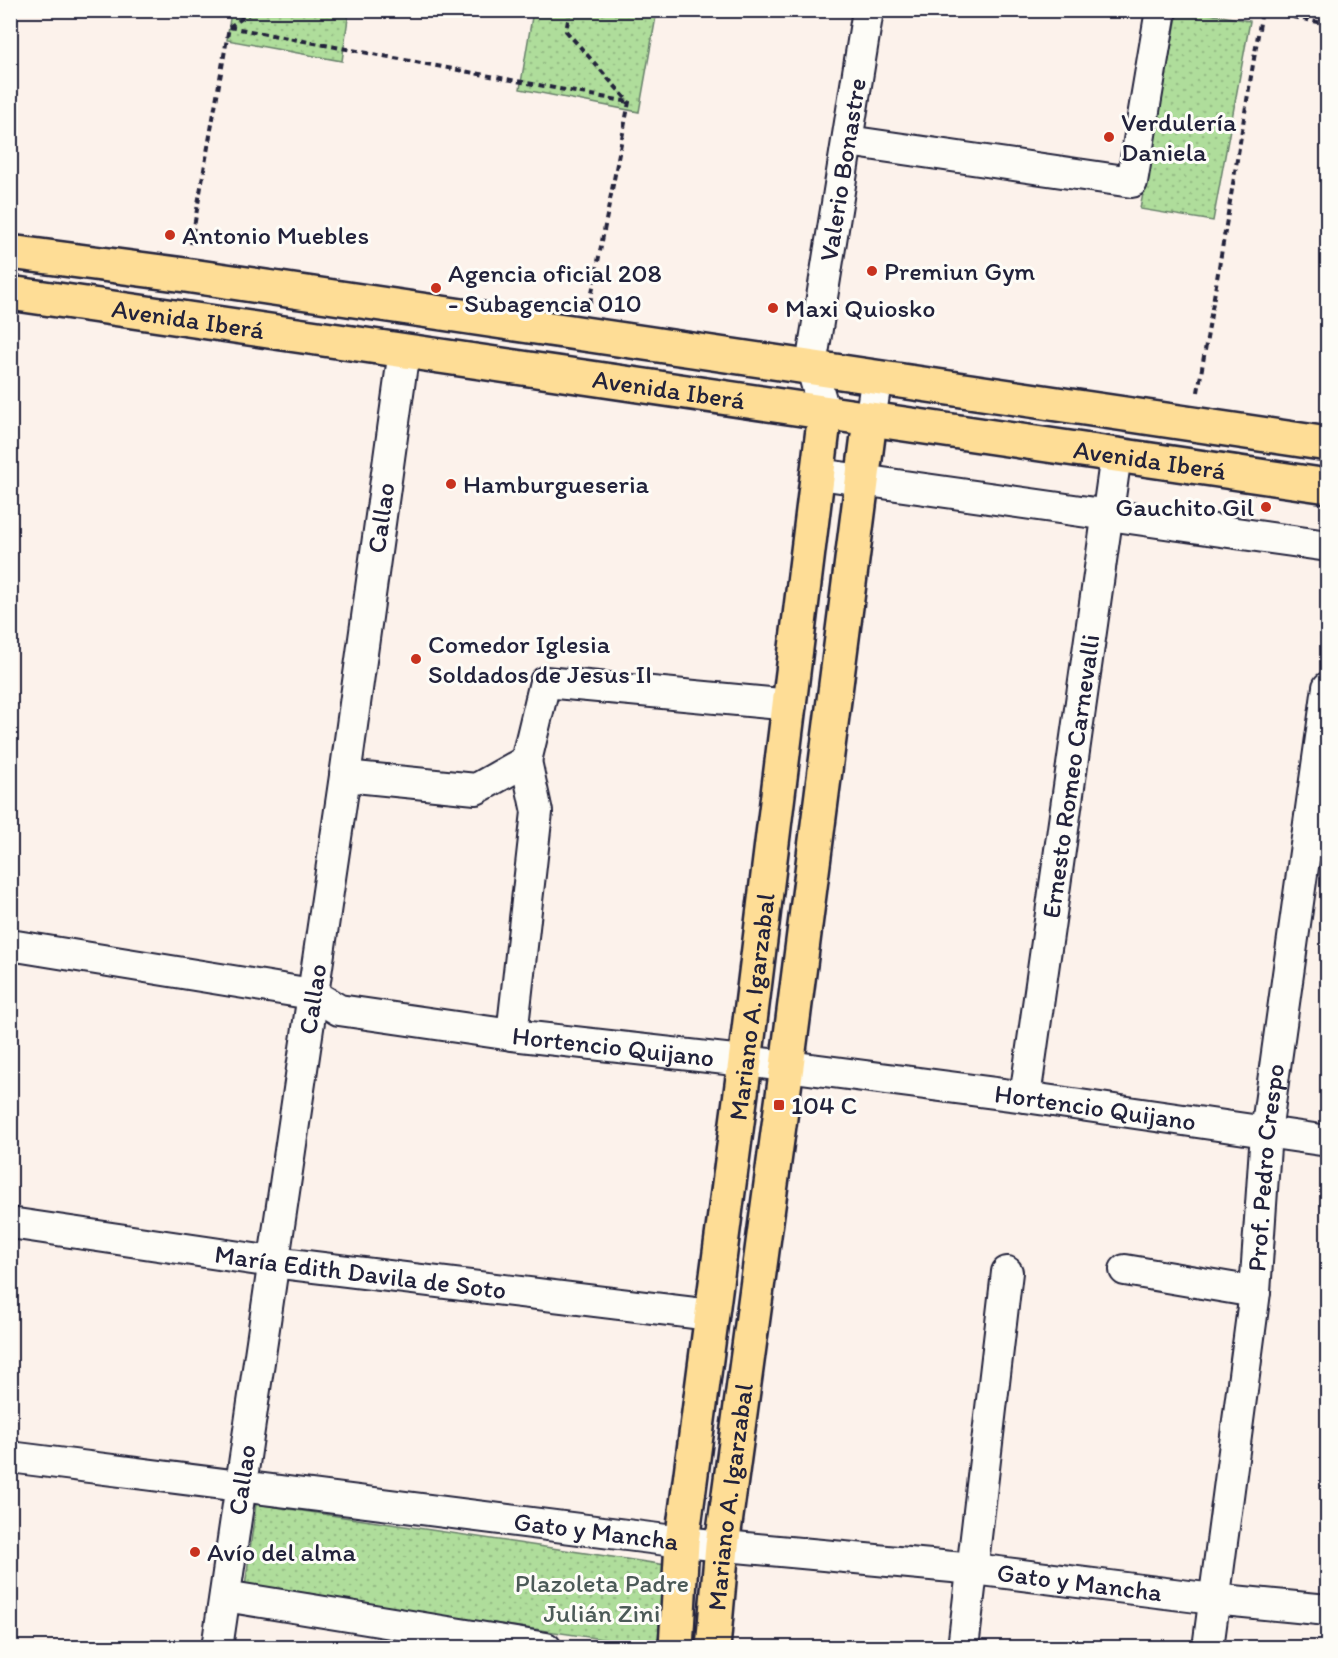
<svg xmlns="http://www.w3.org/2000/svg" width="1338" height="1658" font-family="Itim,sans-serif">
<defs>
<pattern id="park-dots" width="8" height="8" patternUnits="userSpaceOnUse" patternTransform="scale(1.5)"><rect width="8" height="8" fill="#afdd9b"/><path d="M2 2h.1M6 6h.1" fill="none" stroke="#96bd86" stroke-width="1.8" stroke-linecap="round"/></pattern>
</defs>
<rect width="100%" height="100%" fill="#fcf2eb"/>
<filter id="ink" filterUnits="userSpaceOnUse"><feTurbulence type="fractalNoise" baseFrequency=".0167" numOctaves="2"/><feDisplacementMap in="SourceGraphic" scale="12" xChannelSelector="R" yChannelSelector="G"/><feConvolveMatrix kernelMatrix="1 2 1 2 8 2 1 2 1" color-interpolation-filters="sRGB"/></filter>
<g filter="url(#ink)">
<!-- park -->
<g fill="url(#park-dots)" stroke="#68806b" stroke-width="1.5">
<polygon points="231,11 349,11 342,61 227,40"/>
<polygon points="533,11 657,11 639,112 520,89"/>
<polygon points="1178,11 1193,11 1250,21 1213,221 1140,209"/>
<polygon points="256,1504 666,1565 657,1647 245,1587"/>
</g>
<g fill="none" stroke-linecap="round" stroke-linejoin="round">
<!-- minor casing -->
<g stroke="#22223b" stroke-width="34">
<g id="minor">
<polyline points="848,141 1132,182 1161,10"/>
<path id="s1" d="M 825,413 L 811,366 L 868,10"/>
<polyline points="870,420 877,376"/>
<polyline points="819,474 1328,546"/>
<polyline points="345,776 476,789 526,761 545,682 791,705"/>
<path id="s2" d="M 10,945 L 312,994 L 339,1010 L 512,1035 L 787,1066 L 1025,1097 L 1328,1141"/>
<polyline points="512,1035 537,812 526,761"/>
<path id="s3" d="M 1025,1097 L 1116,455"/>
<path id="s4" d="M 10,1223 L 273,1262 L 711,1315"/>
<polyline points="1125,1270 1255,1292"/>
<path id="s5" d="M 10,1457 L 682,1542 L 974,1569 L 1213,1599 L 1328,1610"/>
<polyline points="225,1596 546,1648"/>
<path id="s6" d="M 217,1648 L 345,776 L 404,350"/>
<polyline points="963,1648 1007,1272"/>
<path id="s7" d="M 1208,1648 L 1255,1292 L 1266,1132 L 1328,687"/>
</g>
</g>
<!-- major casing -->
<g stroke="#22223b" stroke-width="38">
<g id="major">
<polyline points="10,252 185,275 1328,444"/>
<path id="s8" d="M 10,293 L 1328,486"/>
<path id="s9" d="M 676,1648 L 682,1542 L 745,1062 L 825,413"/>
<path id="s10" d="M 713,1648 L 722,1546 L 787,1066 L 870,420"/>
</g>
</g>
<!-- path -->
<g stroke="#22223b" stroke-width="4" stroke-dasharray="6 4.5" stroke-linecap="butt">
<polyline points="570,10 566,31 629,102 590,303"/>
<polyline points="1262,11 1328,24"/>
<polyline points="229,27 629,102"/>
<polyline points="191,244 229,27 255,10"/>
<polyline points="1198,392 1262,11"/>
</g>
<!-- minor -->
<use href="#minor" stroke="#fdfcf7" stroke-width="30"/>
<!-- major -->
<use href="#major" stroke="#fedd96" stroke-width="33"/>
</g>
</g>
<!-- markers -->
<g fill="#c8321e" stroke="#fdfcf7" stroke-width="2">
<circle cx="1109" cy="137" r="6"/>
<circle cx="170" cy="235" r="6"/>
<circle cx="872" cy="271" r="6"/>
<circle cx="436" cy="288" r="6"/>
<circle cx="773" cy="308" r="6"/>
<circle cx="451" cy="484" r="6"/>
<circle cx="1266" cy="507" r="6"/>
<circle cx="416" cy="659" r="6"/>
<rect x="773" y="1099" width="12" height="12" rx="3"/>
<circle cx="195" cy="1552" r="6"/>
</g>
<g text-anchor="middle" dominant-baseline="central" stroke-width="6" stroke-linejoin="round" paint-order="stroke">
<!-- poi labels -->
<g font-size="26" fill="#22223b" stroke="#fdfcf7" text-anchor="start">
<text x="1121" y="122">Verdulería<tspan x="1121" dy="30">Daniela</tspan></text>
<text x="182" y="235">Antonio Muebles</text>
<text x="884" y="271">Premiun Gym</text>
<text x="448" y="273">Agencia oficial 208<tspan x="448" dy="30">- Subagencia 010</tspan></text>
<text x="785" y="308">Maxi Quiosko</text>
<text x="463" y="484">Hamburgueseria</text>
<text x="1254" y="507" text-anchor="end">Gauchito Gil</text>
<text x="428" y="644">Comedor Iglesia<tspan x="428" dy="30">Soldados de Jesus II</tspan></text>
<text x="791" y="1105">104 C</text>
<text x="207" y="1552">Avío del alma</text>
</g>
<!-- street labels -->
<g font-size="26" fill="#22223b" stroke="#fdfcf7">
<text stroke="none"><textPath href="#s1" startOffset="248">Valerio Bonastre</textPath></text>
<text stroke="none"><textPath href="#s8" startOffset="180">Avenida Iberá</textPath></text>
<text stroke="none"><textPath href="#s8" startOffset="666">Avenida Iberá</textPath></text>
<text stroke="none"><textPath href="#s8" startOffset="1152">Avenida Iberá</textPath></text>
<text stroke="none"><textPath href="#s6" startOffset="1142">Callao</textPath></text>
<text stroke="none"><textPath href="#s3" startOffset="324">Ernesto Romeo Carnevalli</textPath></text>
<text stroke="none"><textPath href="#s6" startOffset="656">Callao</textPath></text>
<text stroke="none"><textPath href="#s9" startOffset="646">Mariano A. Igarzabal</textPath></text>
<text stroke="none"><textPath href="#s2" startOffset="614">Hortencio Quijano</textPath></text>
<text stroke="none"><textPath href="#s2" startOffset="1100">Hortencio Quijano</textPath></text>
<text stroke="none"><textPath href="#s7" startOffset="484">Prof. Pedro Crespo</textPath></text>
<text stroke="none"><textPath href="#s4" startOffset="354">María Edith Davila de Soto</textPath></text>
<text stroke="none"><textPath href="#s6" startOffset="170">Callao</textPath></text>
<text stroke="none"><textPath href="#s10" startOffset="152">Mariano A. Igarzabal</textPath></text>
<text stroke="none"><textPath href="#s5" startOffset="591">Gato y Mancha</textPath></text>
<text stroke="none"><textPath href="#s5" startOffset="1077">Gato y Mancha</textPath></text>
</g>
<!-- park labels -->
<g font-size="26" fill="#4c5a58" stroke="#fdfcf7">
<text x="602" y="1583">Plazoleta Padre<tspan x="602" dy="30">Julián Zini</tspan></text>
</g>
</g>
<!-- margin -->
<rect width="1338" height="1658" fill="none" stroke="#fdfcf7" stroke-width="36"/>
<rect x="18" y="18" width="1302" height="1622" fill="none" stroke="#22223b" stroke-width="2" filter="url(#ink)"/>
</svg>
